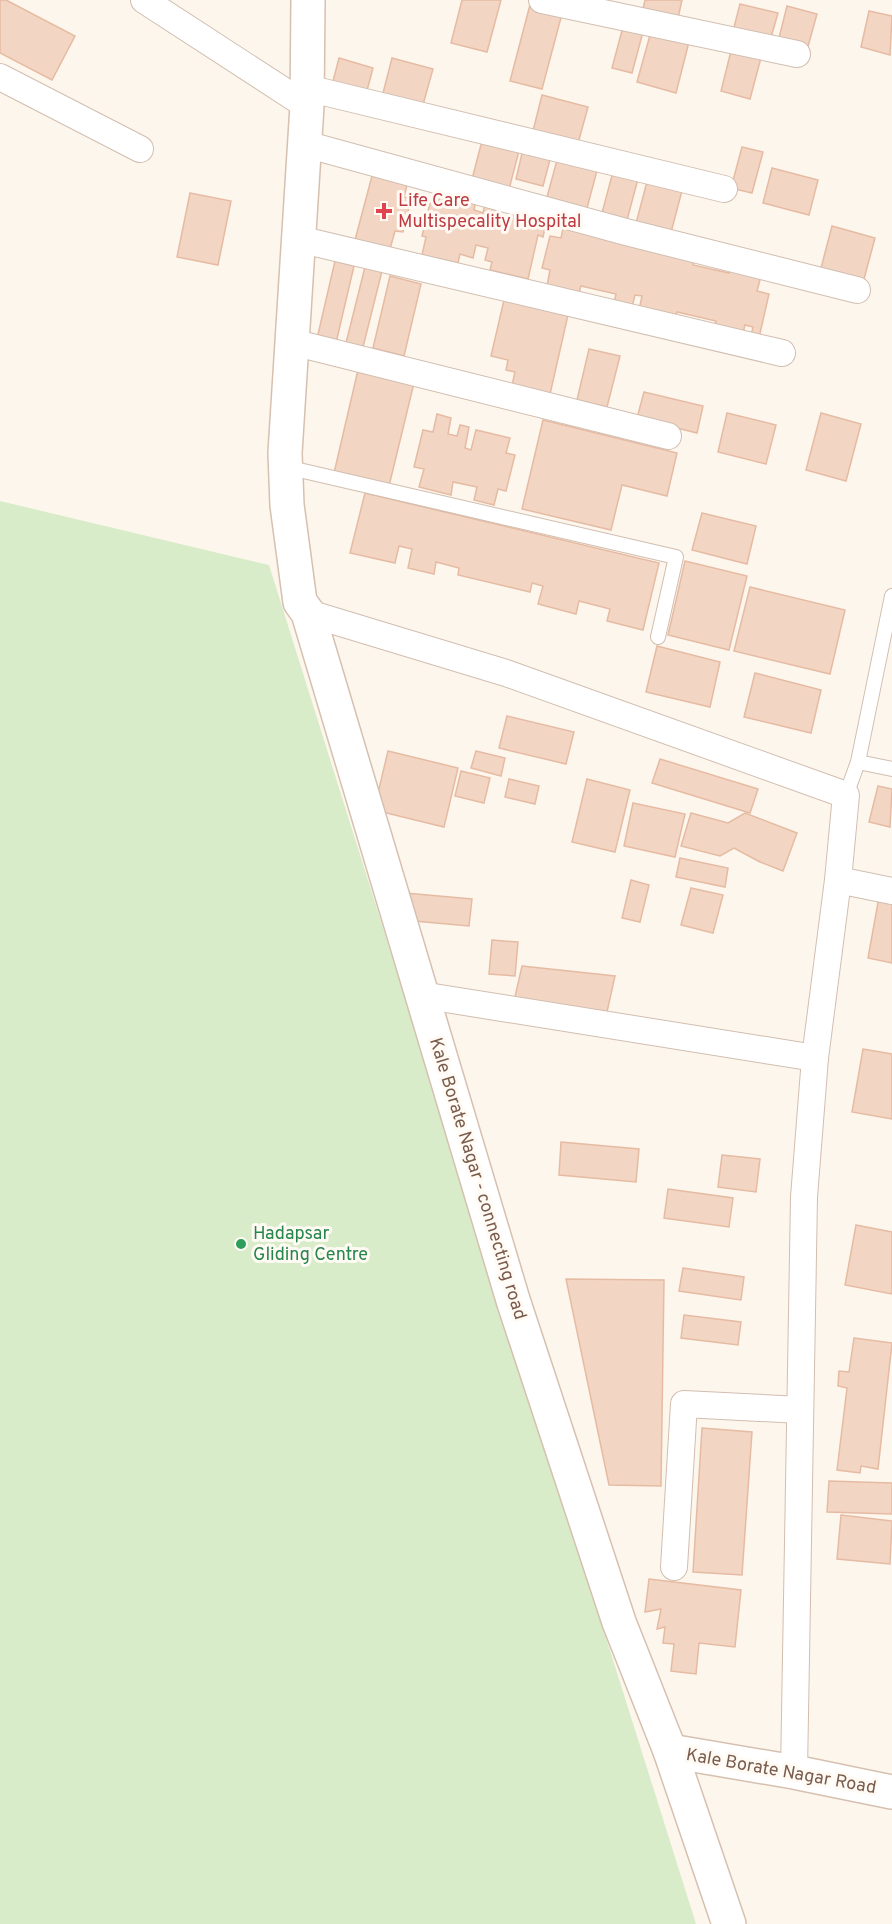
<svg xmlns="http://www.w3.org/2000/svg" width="892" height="1924" font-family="Overpass,sans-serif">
<rect width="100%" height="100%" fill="#fdf6ec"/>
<!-- green -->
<polygon fill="#d8ecc9" points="0,501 269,565 696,1924 0,1924"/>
<!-- building -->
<g fill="#f3d5c3" stroke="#e6bba3" stroke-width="1.5">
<polygon points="0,0 6,0 75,36 52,80 0,53"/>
<polygon points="462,0 501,0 487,52 451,43"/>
<polygon points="645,0 682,0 678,18 643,9"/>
<polygon points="531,1 563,10 542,89 510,81"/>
<polygon points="740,4 778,13 770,41 733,31"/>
<polygon points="787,6 817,14 807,50 778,42"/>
<polygon points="869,11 892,16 890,55 861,47"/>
<polygon points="624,23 644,28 632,73 612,68"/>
<polygon points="652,28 690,38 676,93 637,82"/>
<polygon points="732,47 762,54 750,99 721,91"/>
<polygon points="339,58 373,68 365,98 331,89"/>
<polygon points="392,58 433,69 422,108 382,97"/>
<polygon points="542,95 588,107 577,147 532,135"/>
<polygon points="483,137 520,147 508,193 471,183"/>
<polygon points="524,145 552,152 543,186 516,179"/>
<polygon points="742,147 763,152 752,193 731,188"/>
<polygon points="559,153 599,163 587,208 547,197"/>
<polygon points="614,168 639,175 627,220 602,213"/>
<polygon points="772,168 818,180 809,215 763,203"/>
<polygon points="649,174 684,183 669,240 634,231"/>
<polygon points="372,176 407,185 404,197 411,199 403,232 395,231 390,249 355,240"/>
<polygon points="441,192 476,200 474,210 483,213 486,199 498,202 495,213 513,218 515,211 547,219 543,237 538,235 528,279 490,270 492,262 485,260 488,248 476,245 473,258 460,254 458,263 422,255 426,237 422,236 430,203 438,205"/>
<polygon points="190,193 231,201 218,265 177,257"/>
<polygon points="564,224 694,258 693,265 729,273 730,269 761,276 757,291 769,294 758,342 750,340 753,327 745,325 742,337 714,331 716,321 677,312 675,318 639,310 642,296 635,295 632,307 614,303 616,294 581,286 579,293 547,286 550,270 542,268 550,236 561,238"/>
<polygon points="832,226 875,238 864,279 821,268"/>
<polygon points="335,261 354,266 335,347 316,343"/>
<polygon points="365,267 382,271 362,351 345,347"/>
<polygon points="390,276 421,284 404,356 373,348"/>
<polygon points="504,300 568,315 548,403 510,394 515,372 506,370 508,360 491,356"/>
<polygon points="589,349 620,356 607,407 577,400"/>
<polygon points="358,370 414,383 389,486 334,473"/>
<polygon points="644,392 703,406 697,433 637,418"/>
<polygon points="727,413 776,425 766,464 718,452"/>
<polygon points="821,413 861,424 846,481 806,470"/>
<polygon points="437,414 451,418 448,434 457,436 460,425 469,427 465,448 471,450 476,430 510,438 506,453 515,455 506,491 498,489 494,505 474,500 477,487 453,482 451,495 419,487 424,469 414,467 423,430 433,432"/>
<polygon points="543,420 677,453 667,496 622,485 611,530 522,509"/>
<polygon points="365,493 659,563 643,630 607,621 610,609 579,601 576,614 538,604 543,586 532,583 530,592 458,575 459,568 436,562 434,574 408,568 412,549 399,546 395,563 350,553"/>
<polygon points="702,513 756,526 747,564 692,550"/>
<polygon points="685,561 747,576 729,650 668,635"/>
<polygon points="750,587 845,610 830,674 734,651"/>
<polygon points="657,646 720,662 710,707 646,692"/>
<polygon points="755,673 821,690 811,733 744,717"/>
<polygon points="507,716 574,732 566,764 499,748"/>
<polygon points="388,751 458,768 444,827 374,810"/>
<polygon points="476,751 505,758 501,776 471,768"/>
<polygon points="660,759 758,789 750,813 652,783"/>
<polygon points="461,771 490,778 484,803 455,796"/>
<polygon points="509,779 539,786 535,804 505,797"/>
<polygon points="587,779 630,790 615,852 572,842"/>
<polygon points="878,786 892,789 890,827 869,822"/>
<polygon points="633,803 685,814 675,857 624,846"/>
<polygon points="691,813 728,823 745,813 797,833 783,871 760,862 734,848 720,856 681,846"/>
<polygon points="680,858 728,868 725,887 676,877"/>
<polygon points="631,880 649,885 640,922 622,918"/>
<polygon points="691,888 723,895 713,933 681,925"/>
<polygon points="405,893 472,899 469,926 403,920"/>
<polygon points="879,897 892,900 892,963 868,958"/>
<polygon points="492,940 518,942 515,976 489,974"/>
<polygon points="522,966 615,976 607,1012 514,1001"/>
<polygon points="863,1049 892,1054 892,1119 852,1112"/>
<polygon points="561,1142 639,1149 636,1182 559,1175"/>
<polygon points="722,1155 760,1159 756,1192 718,1187"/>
<polygon points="668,1189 733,1198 729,1227 664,1218"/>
<polygon points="856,1225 892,1232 892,1294 845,1285"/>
<polygon points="683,1268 744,1277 741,1300 679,1291"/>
<polygon points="566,1279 664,1280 661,1486 609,1485"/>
<polygon points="684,1315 741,1322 738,1345 681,1338"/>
<polygon points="854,1338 892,1343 878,1469 861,1466 860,1473 837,1470 847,1388 838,1386 839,1371 849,1372"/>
<polygon points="702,1428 752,1432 742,1575 693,1572"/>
<polygon points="829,1481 892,1483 892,1514 827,1512"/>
<polygon points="841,1515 892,1521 890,1564 837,1559"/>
<polygon points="649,1579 741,1590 735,1647 699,1643 696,1674 671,1671 674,1644 663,1643 665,1627 657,1629 661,1609 645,1612"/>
</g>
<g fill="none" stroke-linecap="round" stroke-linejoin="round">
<!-- lane casing -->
<g stroke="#d1beb0" stroke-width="16">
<g id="lane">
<polyline points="286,467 676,557 658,637"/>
<polyline points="858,762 892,769"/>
<polyline points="846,795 858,762 892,596"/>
</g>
</g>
<!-- street casing -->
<g stroke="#d1beb0" stroke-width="28">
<g id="street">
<polyline points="144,0 307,106"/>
<polyline points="542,0 797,54"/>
<polyline points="0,77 140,149"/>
<polyline points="307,88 724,189"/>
<polyline points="305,144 626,232 857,290"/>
<polyline points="298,239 782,353"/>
<polyline points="292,342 668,436"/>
<polyline points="308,613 506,673 846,795 838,880 815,1058 804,1197 794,1772"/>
<polyline points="838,880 892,891"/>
<polyline points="421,995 815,1058"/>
<polyline points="674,1567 684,1404 800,1410"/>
</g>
</g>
<!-- secondary casing -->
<g stroke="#d6c0b0" stroke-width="36">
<g id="secondary">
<polyline points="308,0 307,106 285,453 287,505 300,602 308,613 513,1300 619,1622 670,1751 729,1924"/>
<polyline points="670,1751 794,1772 892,1792"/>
</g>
</g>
<!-- lane -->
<use href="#lane" stroke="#fff" stroke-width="14"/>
<!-- street -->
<use href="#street" stroke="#fff" stroke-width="26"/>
<!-- secondary -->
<use href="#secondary" stroke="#fff" stroke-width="33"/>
</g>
<!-- markers -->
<path fill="#e0444e" stroke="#fffaf3" stroke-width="2" d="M381 202h6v6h6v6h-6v6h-6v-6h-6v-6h6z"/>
<circle fill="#2e9e5b" stroke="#fffaf3" stroke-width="2" cx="241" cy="1244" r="6"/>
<g text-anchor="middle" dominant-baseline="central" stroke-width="6" stroke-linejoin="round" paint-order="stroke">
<!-- health labels -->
<g font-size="18" fill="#be3a42" stroke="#fffaf3" text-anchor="start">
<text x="398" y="201">Life Care<tspan x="398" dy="21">Multispecality Hospital</tspan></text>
</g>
<!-- street labels -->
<g font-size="18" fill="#7a5c4d" stroke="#fffaf3">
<text transform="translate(477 1179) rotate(73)">Kale Borate Nagar - connecting road</text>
<text transform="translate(781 1772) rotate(10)">Kale Borate Nagar Road</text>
</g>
<!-- leisure labels -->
<g font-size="18" fill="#27864d" stroke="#fffaf3" text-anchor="start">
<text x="253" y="1234">Hadapsar<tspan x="253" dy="21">Gliding Centre</tspan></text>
</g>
</g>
</svg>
